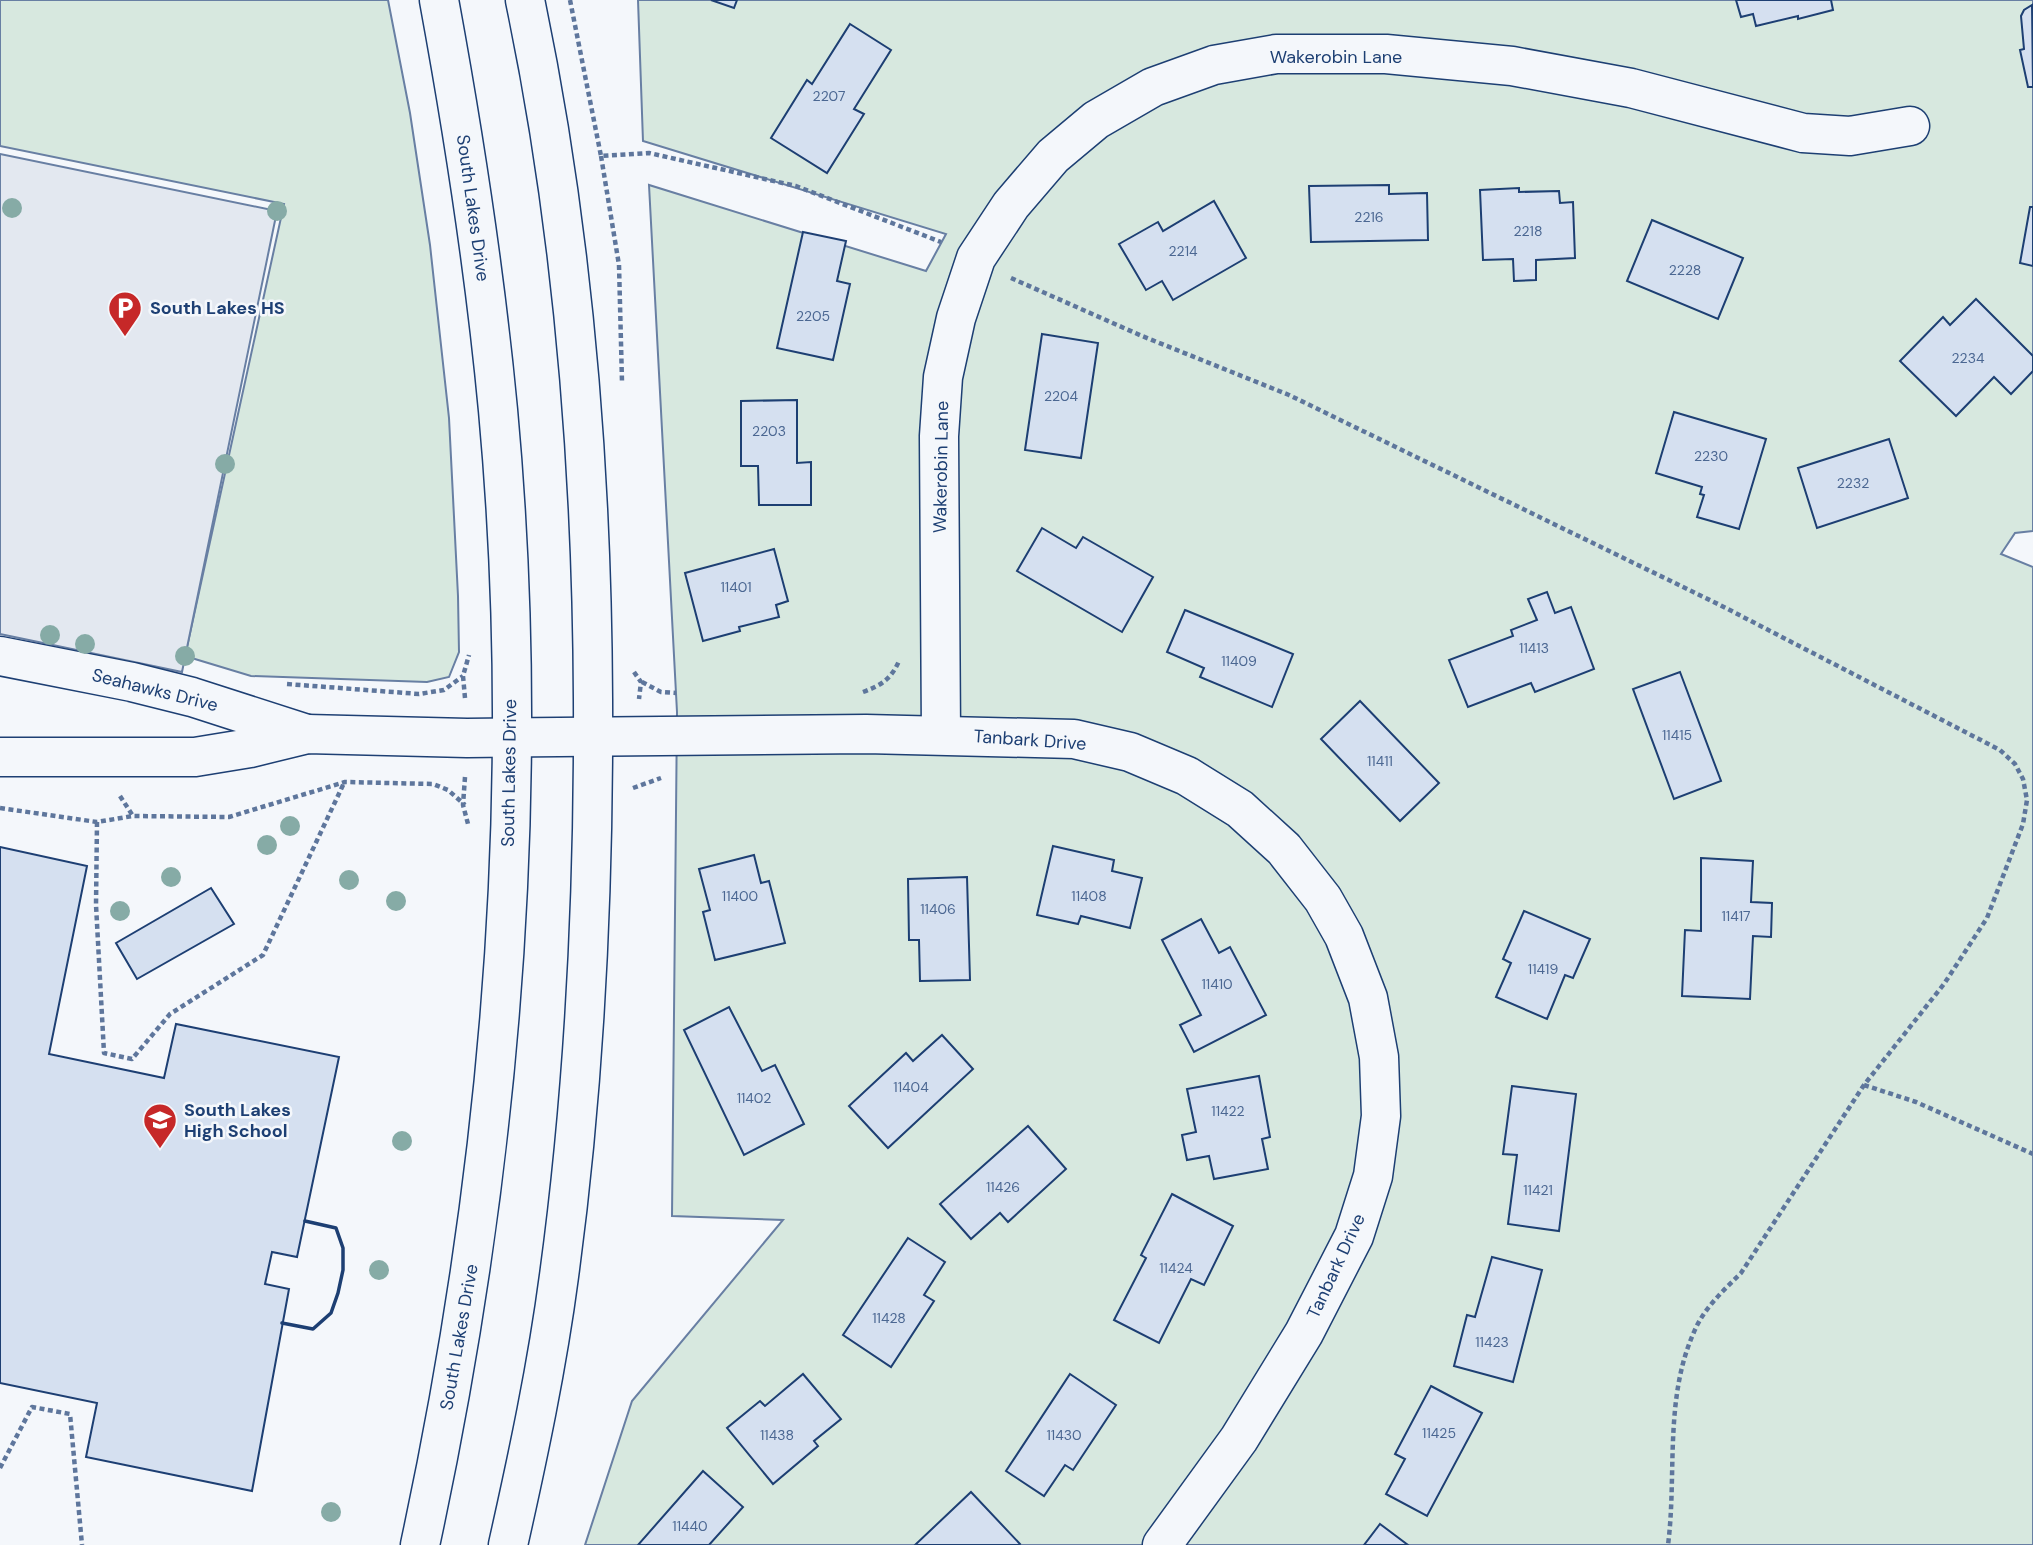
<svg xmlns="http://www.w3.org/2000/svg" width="2033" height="1545" font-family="'DM Sans',sans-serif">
<rect width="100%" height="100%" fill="#f4f7fb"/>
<!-- green -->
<g fill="#d7e8df" stroke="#687fa3" stroke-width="2">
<polygon points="0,0 388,0 410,113 430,245 449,418 458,596 459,652 449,677 427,682 251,676 185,656 284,204 0,146"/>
<polygon points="638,0 2033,0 2033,531 2015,533 2001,554 2033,567 2033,1545 585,1545 632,1401 783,1220 672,1216 677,712 649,185 926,271 946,234 643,141"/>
</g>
<!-- parking -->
<polygon fill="#e3e8f0" stroke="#687fa3" stroke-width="2" points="0,154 277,211 182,672 0,634"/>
<!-- building -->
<g fill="#d5e0f0" stroke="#1d3f73" stroke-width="2">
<polygon points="711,0 737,0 734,8"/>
<polygon points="1736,0 1831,0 1833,10 1798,19 1798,16 1756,26 1753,14 1741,17"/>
<polygon points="2032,5 2033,87 2028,87 2020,50 2024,49 2021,16 2024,10"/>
<polygon points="850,24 891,50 854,109 864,114 827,173 771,138 807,80 812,84"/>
<polygon points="1389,185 1389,194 1427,193 1428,240 1311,242 1309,186"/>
<polygon points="1519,188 1519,192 1559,191 1560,203 1573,202 1575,258 1536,260 1536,280 1514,281 1513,259 1483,260 1480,190"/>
<polygon points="1214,201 1246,258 1173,300 1162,281 1146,290 1119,244 1158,222 1163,231"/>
<polygon points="2030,207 2033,207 2033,266 2020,263"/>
<polygon points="1652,220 1743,258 1718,319 1627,281"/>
<polygon points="803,232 846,241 837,281 850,284 833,360 777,348"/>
<polygon points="1976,299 2033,356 2033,371 2011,394 1994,377 1956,416 1900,361 1943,317 1950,325"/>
<polygon points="1042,334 1098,343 1081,458 1025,450"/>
<polygon points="797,400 797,463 811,462 811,505 759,505 758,466 741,466 741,401"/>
<polygon points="1674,412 1766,439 1739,529 1697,517 1704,495 1700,494 1702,487 1656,473"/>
<polygon points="1889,439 1908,498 1817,528 1798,468"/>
<polygon points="1042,528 1076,548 1083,537 1153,577 1122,632 1017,571"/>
<polygon points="774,549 788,601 776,605 779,617 739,627 740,631 703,641 685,573"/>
<polygon points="1547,592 1555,613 1571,607 1594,669 1535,692 1531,683 1468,707 1449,660 1513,636 1511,630 1537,620 1528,599"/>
<polygon points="1185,610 1293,654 1272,707 1200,677 1204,668 1167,652"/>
<polygon points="1680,672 1721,781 1674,799 1633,689"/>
<polygon points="1360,701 1439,783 1400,821 1321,739"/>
<polygon points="1053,846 1114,860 1112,871 1142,878 1130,928 1081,916 1078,924 1037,915"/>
<polygon points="0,847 87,866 49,1054 164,1078 176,1024 339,1057 297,1257 272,1252 265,1284 289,1289 252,1491 86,1457 97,1403 0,1383"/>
<polygon points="754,855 761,883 769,881 785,943 715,960 703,912 710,910 699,869"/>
<polygon points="1701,858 1753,861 1751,902 1772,903 1771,937 1753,936 1750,999 1682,996 1685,930 1701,931"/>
<polygon points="967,877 970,980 920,981 919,940 909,940 908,879"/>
<polygon points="211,888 234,924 137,979 116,943"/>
<polygon points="1524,911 1590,939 1573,978 1565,975 1547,1019 1496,997 1511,963 1503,959"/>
<polygon points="1201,919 1219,953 1230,947 1266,1015 1194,1052 1180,1025 1201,1015 1162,940"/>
<polygon points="729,1007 762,1071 775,1065 804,1124 744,1155 684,1030"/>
<polygon points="942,1035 973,1069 888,1148 849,1106 906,1053 913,1061"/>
<polygon points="1259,1076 1270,1137 1262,1139 1268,1169 1214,1179 1209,1156 1187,1160 1182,1135 1196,1132 1187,1089"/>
<polygon points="1512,1086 1576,1094 1559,1231 1508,1224 1517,1155 1503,1154"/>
<polygon points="1028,1126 1066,1169 1008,1222 1000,1213 971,1239 940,1204"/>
<polygon points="1172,1194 1233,1226 1204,1285 1191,1279 1159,1343 1114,1320 1146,1258 1141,1255"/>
<polygon points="908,1238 945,1262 924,1295 934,1301 891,1367 843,1335"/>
<polygon points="1492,1257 1542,1270 1513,1382 1454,1366 1467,1315 1475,1317"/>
<polygon points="803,1374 841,1419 814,1441 818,1446 773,1484 727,1428 760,1401 765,1406"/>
<polygon points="1070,1374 1116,1405 1073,1470 1065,1465 1044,1496 1006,1471"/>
<polygon points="1431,1386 1482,1413 1427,1516 1386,1494 1405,1459 1395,1454"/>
<polygon points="703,1471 743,1507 709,1545 638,1545"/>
<polygon points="971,1492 1020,1544 1019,1545 915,1545"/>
<polygon points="1380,1524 1408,1545 1364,1545"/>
</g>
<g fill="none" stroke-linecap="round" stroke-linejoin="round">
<!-- minor casing -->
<g stroke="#1d3f73" stroke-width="41">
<g id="minor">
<polyline points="0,656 132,682 192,697 307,734"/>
<polyline points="941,735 939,436 943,377 956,318 976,258 1011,205 1053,156 1096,120 1153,87 1214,65 1276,54 1386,54 1512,66 1631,88 1803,133 1850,136 1910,126"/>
<polyline points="0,757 195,757 250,748 307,734 467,738 866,734 1074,739 1130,752 1187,776 1240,809 1284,849 1323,899 1344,936 1368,998 1379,1057 1381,1116 1373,1176 1354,1236 1304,1333 1239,1439 1162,1545"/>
</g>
</g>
<!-- major casing -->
<g stroke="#1d3f73" stroke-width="41">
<g id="major">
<path d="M 420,1545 C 500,1174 533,789 498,410 C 485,272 464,136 439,0"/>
<path d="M 508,1545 C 528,1456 547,1367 559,1276 C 585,1085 594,892 593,699 C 592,465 573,229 525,0"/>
</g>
</g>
<!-- path -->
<g stroke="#5e769c" stroke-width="4.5" stroke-dasharray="5 3.5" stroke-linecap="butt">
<polyline points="570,0 601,156 649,153 796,186 941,242"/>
<polyline points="601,156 619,265 622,382"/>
<path d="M 1011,278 L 1142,336 L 1289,395 L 1720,605 L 2000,750 L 2015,764 L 2023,779 L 2027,800 L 2023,824 L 1987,918 L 1944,984 L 1864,1085 L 1741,1273 C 1723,1291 1704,1308 1694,1332 C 1664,1399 1677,1475 1668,1545"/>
<polyline points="634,672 641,682 639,699"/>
<polyline points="642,682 661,692 676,693"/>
<polyline points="287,684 419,694 444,690 463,676"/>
<path d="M 863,692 C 882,685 891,679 899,661"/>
<polyline points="465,698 463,676 469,655"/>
<polyline points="465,777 463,805 468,824"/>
<polyline points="633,788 661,778"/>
<polyline points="120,796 133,816"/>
<polyline points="0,808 97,822 133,816 229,817 345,782 433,784 448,790 465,805"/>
<polyline points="97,822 96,905 104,1053 132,1059 170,1014 263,955 344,783"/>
<polyline points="1864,1085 1916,1102 2033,1154"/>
<polyline points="0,1468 32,1407 70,1414 82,1545"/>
</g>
<!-- minor -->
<use href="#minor" stroke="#f4f7fb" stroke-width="38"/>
<!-- major -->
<use href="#major" stroke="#f4f7fb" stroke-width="38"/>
<!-- wall -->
<polyline stroke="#1d3f73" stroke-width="3.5" points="282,1323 313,1329 331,1313 338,1293 343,1270 343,1248 336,1228 305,1221"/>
</g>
<!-- trees -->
<g fill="#86aba6">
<circle cx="12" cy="208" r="10"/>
<circle cx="277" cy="211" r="10"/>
<circle cx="225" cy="464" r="10"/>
<circle cx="50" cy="635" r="10"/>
<circle cx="85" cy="644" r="10"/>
<circle cx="185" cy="656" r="10"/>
<circle cx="290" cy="826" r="10"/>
<circle cx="267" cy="845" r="10"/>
<circle cx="171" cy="877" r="10"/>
<circle cx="349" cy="880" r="10"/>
<circle cx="396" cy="901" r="10"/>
<circle cx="120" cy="911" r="10"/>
<circle cx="402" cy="1141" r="10"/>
<circle cx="379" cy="1270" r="10"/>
<circle cx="331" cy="1512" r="10"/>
</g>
<!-- icons -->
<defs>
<g id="parking-pin" transform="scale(1.75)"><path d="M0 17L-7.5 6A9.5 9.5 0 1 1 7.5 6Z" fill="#c62828" stroke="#f4f7fb"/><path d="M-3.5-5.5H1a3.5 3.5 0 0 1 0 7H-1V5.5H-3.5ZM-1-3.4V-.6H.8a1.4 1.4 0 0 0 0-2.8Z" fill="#fff"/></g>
<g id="school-pin" transform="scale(1.75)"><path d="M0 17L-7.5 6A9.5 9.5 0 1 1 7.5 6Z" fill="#c62828" stroke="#f4f7fb"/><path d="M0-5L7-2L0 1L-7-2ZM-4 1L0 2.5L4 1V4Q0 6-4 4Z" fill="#fff"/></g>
</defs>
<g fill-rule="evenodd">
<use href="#parking-pin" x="125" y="308"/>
<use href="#school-pin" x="160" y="1120"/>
</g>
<g text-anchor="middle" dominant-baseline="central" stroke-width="5" stroke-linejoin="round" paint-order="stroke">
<!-- number labels -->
<g font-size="14" fill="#4b6792">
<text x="829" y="96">2207</text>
<text x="1369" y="217">2216</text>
<text x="1528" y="231">2218</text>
<text x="1183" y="251">2214</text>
<text x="1685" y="270">2228</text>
<text x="813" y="316">2205</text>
<text x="1968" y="358">2234</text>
<text x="1061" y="396">2204</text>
<text x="769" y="431">2203</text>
<text x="1711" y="456">2230</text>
<text x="1853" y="483">2232</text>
<text x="736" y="587">11401</text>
<text x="1534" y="648">11413</text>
<text x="1239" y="661">11409</text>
<text x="1677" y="735">11415</text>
<text x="1380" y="761">11411</text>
<text x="740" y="896">11400</text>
<text x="1089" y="896">11408</text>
<text x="938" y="909">11406</text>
<text x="1736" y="916">11417</text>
<text x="1543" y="969">11419</text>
<text x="1217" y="984">11410</text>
<text x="911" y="1087">11404</text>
<text x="754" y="1098">11402</text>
<text x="1228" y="1111">11422</text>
<text x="1003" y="1187">11426</text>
<text x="1538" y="1190">11421</text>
<text x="1176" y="1268">11424</text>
<text x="889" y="1318">11428</text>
<text x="1492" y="1342">11423</text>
<text x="1439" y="1433">11425</text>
<text x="777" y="1435">11438</text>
<text x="1064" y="1435">11430</text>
<text x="690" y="1526">11440</text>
</g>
<!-- street labels -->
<g font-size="18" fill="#1d3f73" stroke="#f4f7fb">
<text x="1336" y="57">Wakerobin Lane</text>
<text transform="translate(473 208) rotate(82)">South Lakes Drive</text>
<text transform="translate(941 467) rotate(-89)">Wakerobin Lane</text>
<text transform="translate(155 690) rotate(14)">Seahawks Drive</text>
<text transform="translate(1030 740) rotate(4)">Tanbark Drive</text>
<text transform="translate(509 773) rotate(-89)">South Lakes Drive</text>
<text transform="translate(1336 1266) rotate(-65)">Tanbark Drive</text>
<text transform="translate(459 1337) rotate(-80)">South Lakes Drive</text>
</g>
<!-- poi labels -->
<g font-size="18" font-weight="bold" fill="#1d3f73" stroke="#f4f7fb" text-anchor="start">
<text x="150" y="308">South Lakes HS</text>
<text x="184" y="1110">South Lakes<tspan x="184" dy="21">High School</tspan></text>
</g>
</g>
</svg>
